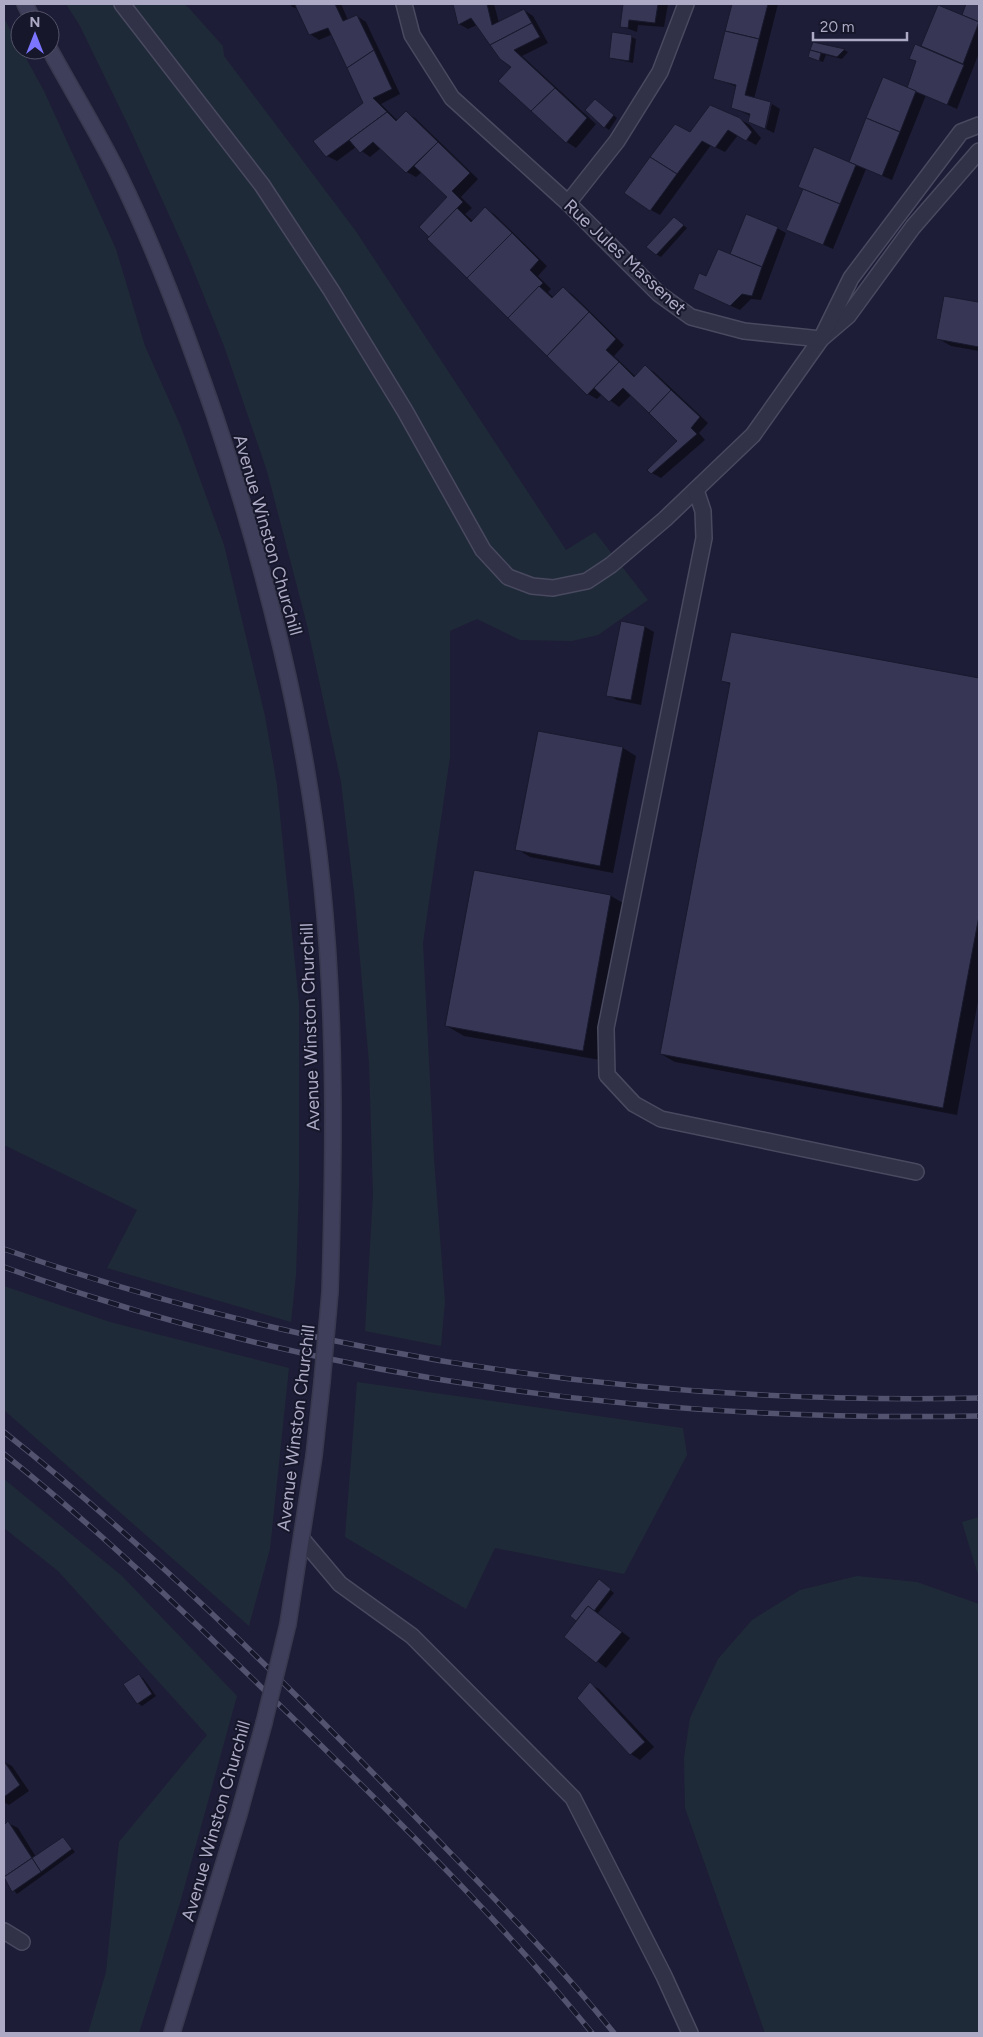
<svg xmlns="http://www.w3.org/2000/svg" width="983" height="2037" font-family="Figtree,sans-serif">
<rect width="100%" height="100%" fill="#1e1d37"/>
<!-- green -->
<g fill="#1f2a38">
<polygon points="66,4 183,4 188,7 223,46 224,56 355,230 566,550 595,532 648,600 598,635 572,641 520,640 477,619 450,631 450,757 423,943 434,1159 445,1302 441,1346 365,1331 373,1195 369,1063 355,902 341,782 307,625 267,471 224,346 189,259 131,131 80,26"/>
<polygon points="4,18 44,91 116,249 145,346 181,427 224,545 265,716 277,785 299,1003 299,1186 296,1275 291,1322 107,1268 137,1210 4,1145"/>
<polygon points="4,1286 110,1322 289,1368 270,1549 249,1626 4,1410"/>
<polygon points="357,1382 683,1428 687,1455 624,1574 495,1548 466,1609 345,1537"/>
<polygon points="4,1479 122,1576 237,1696 180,1903 139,2033 88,2033 106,1972 119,1842 207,1735 58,1571 4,1528"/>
<polygon points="979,1517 979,1578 962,1522"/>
<polygon points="857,1576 917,1582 979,1604 979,2033 765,2033 685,1808 684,1758 690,1718 718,1659 752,1620 800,1590"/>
</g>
<!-- shadow -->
<g fill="#0007">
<polygon points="292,4 341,4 348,20 357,16 366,22 400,94 381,104 398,121 406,113 415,118 478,179 461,197 472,208 465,214 473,221 485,209 494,214 547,266 538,276 551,289 548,292 554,298 563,289 572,294 624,345 614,356 636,377 645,367 654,372 708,423 699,433 705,440 661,478 652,473 679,441 631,395 619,407 602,394 597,399 588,394 428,239 448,197 422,172 416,177 407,172 381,148 370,157 356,147 337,161 327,156 365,103 333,34 319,40 310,34 299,10 291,6"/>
<polygon points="454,4 494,4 499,23 524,10 533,16 548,43 522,56 596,124 576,148 567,142 500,81 513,66 477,25 468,29 459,24"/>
<polygon points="624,4 668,4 664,27 638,25 637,32 621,26"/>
<polygon points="734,4 778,4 754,99 771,104 751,116 733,108 737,87 715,78"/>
<polygon points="967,4 979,4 979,53 957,109 926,95 892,180 866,169 833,249 788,229 850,163 884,78 908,89 917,62 911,59 922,48 939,6 962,16"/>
<polygon points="631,37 636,39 633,63 610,58"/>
<polygon points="814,44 844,50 848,52 842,59 826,55 823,62 809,57"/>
<polygon points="596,101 617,118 609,130 605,127"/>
<polygon points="772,104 780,109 774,133 766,129"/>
<polygon points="740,119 750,125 761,138 756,145 738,135 725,152 711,145 660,215 651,210 690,134"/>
<polygon points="678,221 687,228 661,257 656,254"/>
<polygon points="777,228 786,233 761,300 751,299 740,310 694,289 731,256"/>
<polygon points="945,297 979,303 979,351 951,346 937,338"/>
<polygon points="645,627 654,632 641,705 617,700 608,695"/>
<polygon points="732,633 979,680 979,996 957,1115 675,1062 661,1054 731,685 723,680"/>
<polygon points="623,748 636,756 613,873 530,857 517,849"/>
<polygon points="611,896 628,906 600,1060 464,1036 447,1026"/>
<polygon points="602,1583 614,1593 598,1613 630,1638 606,1668 566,1637 578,1621 572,1616"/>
<polygon points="139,1676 143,1678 156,1696 142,1706 138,1703"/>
<polygon points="590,1684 599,1689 654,1747 640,1760 631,1754"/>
<polygon points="4,1762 12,1766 29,1791 9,1805 4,1802"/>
<polygon points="8,1823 18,1828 36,1857 63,1839 75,1852 17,1894 4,1878 4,1826"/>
</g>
<!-- building -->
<g fill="#373655" stroke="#19192e">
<polygon points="300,4 335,4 343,21 357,15 374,50 347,68 328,28 309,35 295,5"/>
<polygon points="453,4 487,4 492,25 524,9 532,23 490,45 471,18 458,25"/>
<polygon points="623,4 658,4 655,23 629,20 628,28 620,27"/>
<polygon points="732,4 768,4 759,39 725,31"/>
<polygon points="966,4 979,4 979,22 962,15"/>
<polygon points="938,5 979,22 963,64 921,46"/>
<polygon points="532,23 540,37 514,50 555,88 531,111 498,81 511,67 500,59 490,45"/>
<polygon points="725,31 759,39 745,95 771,102 765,129 748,122 750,114 731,108 736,85 713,79"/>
<polygon points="612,32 632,35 629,61 609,58"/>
<polygon points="813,42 845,49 837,57 810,50"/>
<polygon points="915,44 964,65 947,105 907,88 916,61 909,59"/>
<polygon points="374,50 392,89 373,98 387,112 326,157 313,141 363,103 347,68"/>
<polygon points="810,50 821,53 819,61 808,57"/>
<polygon points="883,77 916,91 900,132 866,118"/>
<polygon points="555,88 587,118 566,143 531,111"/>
<polygon points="595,99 614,115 604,128 585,110"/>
<polygon points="710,105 740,118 752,132 746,141 728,130 715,148 702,141 677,174 650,157 675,124 690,132"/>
<polygon points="406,111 438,142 406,173 373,142 360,153 349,140 387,112 396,121"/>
<polygon points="866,118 900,132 882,176 849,162"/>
<polygon points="438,142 470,173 452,191 463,202 429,237 419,227 447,197 414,166"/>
<polygon points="814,147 856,165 840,204 798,187"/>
<polygon points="650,157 677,174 650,211 624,193"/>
<polygon points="803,189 840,204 823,245 786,230"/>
<polygon points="485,207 512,233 467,278 427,239 457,208 471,222"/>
<polygon points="746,214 778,227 762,267 730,254"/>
<polygon points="674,217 684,225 656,255 646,247"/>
<polygon points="512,233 539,260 530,270 543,283 508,318 467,278"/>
<polygon points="718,249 762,267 752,296 742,294 730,306 693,289 699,273 706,276"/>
<polygon points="539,286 552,298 563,287 589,312 547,356 508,318"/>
<polygon points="944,296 978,302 979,298 979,347 936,339"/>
<polygon points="589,312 616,339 606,350 619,362 587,395 547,356"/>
<polygon points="619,362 634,377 645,365 671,390 649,413 623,388 609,402 594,388"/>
<polygon points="671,390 700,417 691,428 697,434 651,474 647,470 677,441 649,413"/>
<polygon points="621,621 645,626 631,700 606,696"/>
<polygon points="731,632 979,678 979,916 943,1108 660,1054 730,683 721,681"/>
<polygon points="538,731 623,747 600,866 515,850"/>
<polygon points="474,870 611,895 583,1051 445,1026"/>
<polygon points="599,1579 611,1589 594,1611 588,1606 576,1621 570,1616"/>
<polygon points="588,1606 622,1632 596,1663 564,1637"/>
<polygon points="139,1674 152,1694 137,1704 123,1684"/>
<polygon points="590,1682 645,1742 630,1755 577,1698"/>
<polygon points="4,1761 20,1785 4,1797"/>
<polygon points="8,1821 32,1858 4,1877 4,1825"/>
<polygon points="63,1837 72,1849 41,1872 32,1858"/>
<polygon points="32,1858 41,1872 12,1892 4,1877"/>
</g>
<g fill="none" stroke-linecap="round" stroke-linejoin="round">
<!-- lane casing -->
<g stroke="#494960" stroke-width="18">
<g id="lane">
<polyline points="122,4 262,185 331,290 405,411 483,550 508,577 532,586 553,588 587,581 611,565 665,519 753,435 821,339 848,316 913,227 979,151"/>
<polyline points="696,490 703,511 704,538 606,1028 607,1075 634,1104 661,1119 916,1172"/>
<polyline points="302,1539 340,1584 412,1636 573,1798 664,1976 690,2033"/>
</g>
</g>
<!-- street casing -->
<g stroke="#494960" stroke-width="18">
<g id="street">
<polyline points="404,4 412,35 452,98 568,203 659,294 691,317 744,331 821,339 851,278 961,132 979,125"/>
<polyline points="568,203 617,141 660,72 686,4"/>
<polyline points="4,1931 22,1942"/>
</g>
</g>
<!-- secondary casing -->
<g stroke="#38384e" stroke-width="18">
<g id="secondary">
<polyline points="25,4 33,20"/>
<path d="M 50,50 C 73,92 98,133 119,175 C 157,253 187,335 215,416 C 265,568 306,725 322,884 C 336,1019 334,1156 330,1292"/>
<polyline points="288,1624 314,1456 322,1382"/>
<polyline points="172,2033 239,1814 264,1723"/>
</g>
</g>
<!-- lane -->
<use href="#lane" stroke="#313147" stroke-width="15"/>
<!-- street -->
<use href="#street" stroke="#313147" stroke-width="15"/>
<!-- secondary -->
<use href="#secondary" stroke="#403f5b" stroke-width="15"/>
<!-- rail casing -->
<g stroke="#53526f" stroke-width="5.5">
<g id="rail">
<path d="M 4,1249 C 317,1359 647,1405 979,1398"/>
<path d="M 4,1267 C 315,1380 649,1422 979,1416"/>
<path d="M 4,1432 C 148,1546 279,1676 407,1808 C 478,1882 550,1953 614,2033"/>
<path d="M 4,1454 C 108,1537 203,1630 298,1723 C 400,1822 503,1923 592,2033"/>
</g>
</g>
<!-- rail -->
<use href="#rail" stroke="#17172b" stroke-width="4" stroke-dasharray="11" stroke-linecap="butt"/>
<!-- secondary-bridge casing -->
<g stroke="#38384e" stroke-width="18" stroke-linecap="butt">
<g id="secondary-bridge">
<polyline points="322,1382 330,1292"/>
<polyline points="264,1723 288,1624"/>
</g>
</g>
<!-- secondary-bridge -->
<use href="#secondary-bridge" stroke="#403f5b" stroke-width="15"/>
</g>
<g text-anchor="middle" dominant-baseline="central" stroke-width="4" stroke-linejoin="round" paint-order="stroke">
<!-- street labels -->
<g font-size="18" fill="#acaac5" stroke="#17172b">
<text transform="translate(625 257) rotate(43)">Rue Jules Massenet</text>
<text transform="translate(268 535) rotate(74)">Avenue Winston Churchill</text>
<text transform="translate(310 1027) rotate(-92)">Avenue Winston Churchill</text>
<text transform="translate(296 1428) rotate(-83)">Avenue Winston Churchill</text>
<text transform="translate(216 1821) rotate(-74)">Avenue Winston Churchill</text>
</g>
</g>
<!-- border -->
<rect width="983" height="2037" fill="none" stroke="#acaac5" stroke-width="10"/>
<!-- north arrow -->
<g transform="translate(35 35)"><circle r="24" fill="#17172b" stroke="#535269"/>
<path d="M0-4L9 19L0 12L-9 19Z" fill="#7c75ff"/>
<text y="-8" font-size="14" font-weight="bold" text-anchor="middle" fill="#acaac5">N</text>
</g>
<!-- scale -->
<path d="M813 32v8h94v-8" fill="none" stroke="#acaac5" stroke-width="2.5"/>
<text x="820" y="32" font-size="15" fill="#acaac5" stroke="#17172b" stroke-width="4" paint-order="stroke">20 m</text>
</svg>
